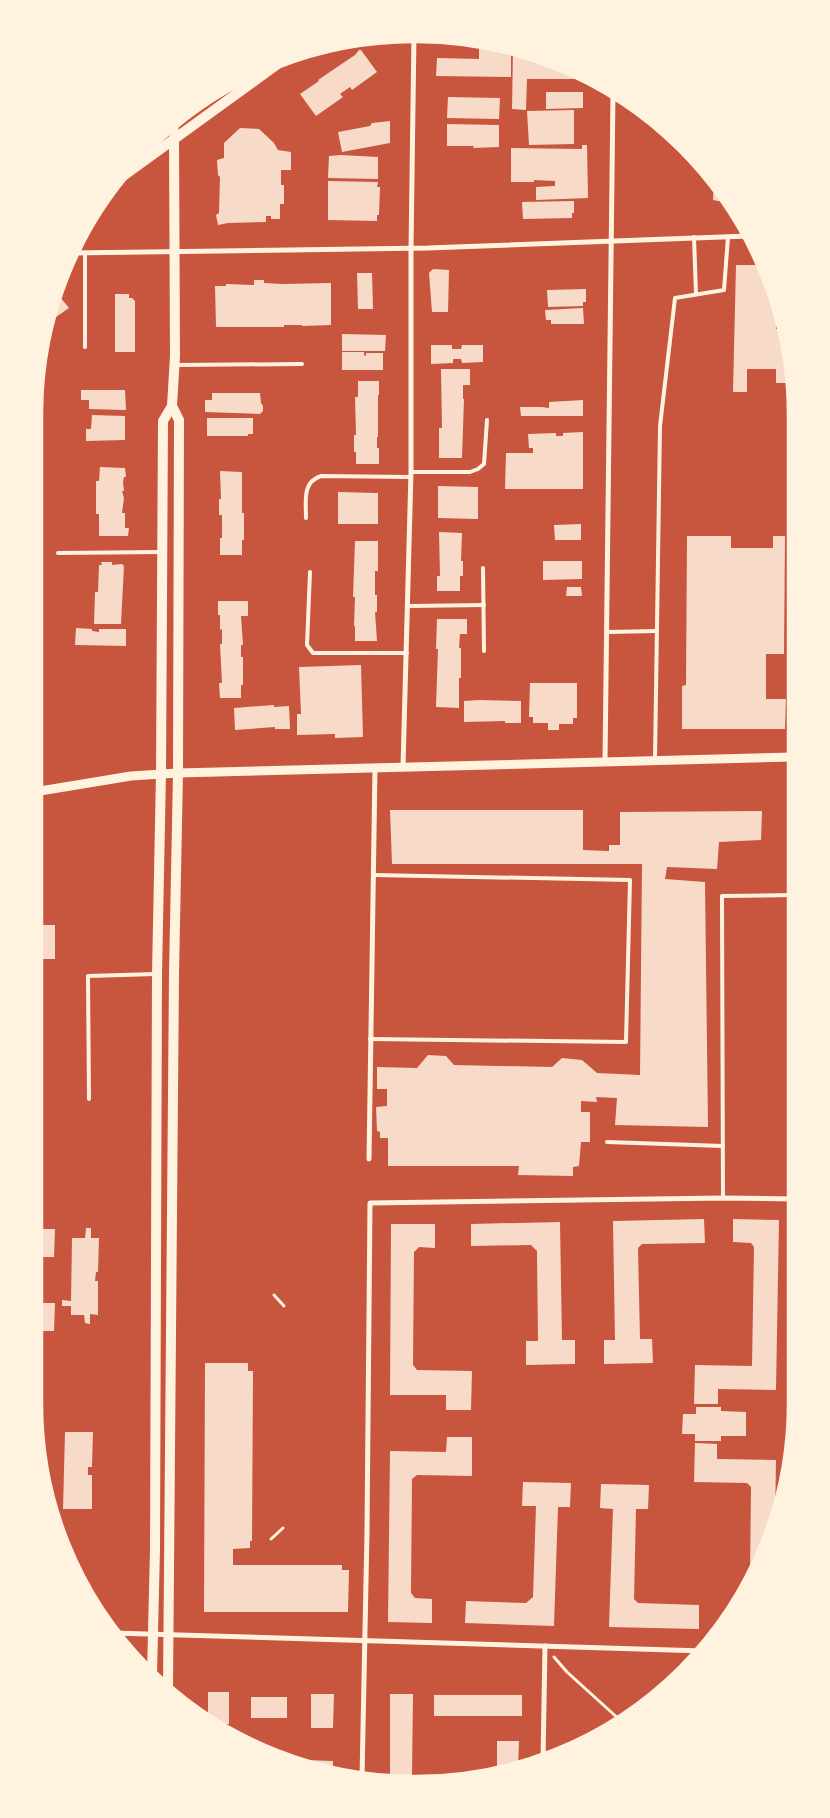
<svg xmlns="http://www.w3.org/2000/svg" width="830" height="1818" font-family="'IBM Plex Sans',sans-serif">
<rect width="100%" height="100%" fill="#c8553d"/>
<!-- building -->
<g fill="#f7dbc8">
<polygon points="479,40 489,41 511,48 511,77 436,76 437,58 479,59"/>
<polygon points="513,48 561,63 590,79 527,79 526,110 512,109"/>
<polygon points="359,50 361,50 377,72 352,90 350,87 340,94 343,97 316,116 300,94 319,81 318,80 355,55"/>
<polygon points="546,92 583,92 583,108 546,109"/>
<polygon points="448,97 500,98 499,119 447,118"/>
<polygon points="574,110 574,144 529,145 527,111"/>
<polygon points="390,121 390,143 342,152 338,132 370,126 372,123"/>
<polygon points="447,124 499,125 499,147 473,148 474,146 447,146"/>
<polygon points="240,128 259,129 274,143 278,150 291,152 291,170 281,170 281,185 284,185 284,204 280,204 280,219 271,219 271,216 266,216 266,222 228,223 218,225 216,215 219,213 220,177 218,175 217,160 224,158 224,143"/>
<polygon points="582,145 587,145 588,198 536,200 536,187 555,186 555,181 534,180 534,182 511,182 511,148 582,149"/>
<polygon points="341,155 378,157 378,179 328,178 329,156"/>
<polygon points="714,179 717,183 729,203 713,200"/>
<polygon points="328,181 378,182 377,187 380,187 379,215 377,215 377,221 328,220"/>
<polygon points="574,201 574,213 572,213 572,218 523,219 522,202"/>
<polygon points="736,265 765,265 767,269 777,305 776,329 783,329 789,351 789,383 776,383 776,369 747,369 747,392 733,392"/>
<polygon points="433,269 449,270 448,312 432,312 429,273"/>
<polygon points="357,273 372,273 373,309 358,309"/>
<polygon points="254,280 264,280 264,283 283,284 331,283 331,325 302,326 302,325 284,325 284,327 216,327 215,286 226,286 226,284 254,285"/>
<polygon points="586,289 586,302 583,302 583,306 548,307 547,290"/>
<polygon points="56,292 69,308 46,324 50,310"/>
<polygon points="115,294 129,294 129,298 132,298 135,301 135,352 115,352"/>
<polygon points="583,308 584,324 551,324 551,320 546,320 545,310"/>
<polygon points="342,334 386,335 385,351 342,351"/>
<polygon points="431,345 452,345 452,349 461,349 462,345 483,345 483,362 462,363 461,359 453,359 453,363 431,364"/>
<polygon points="342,352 364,352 364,355 366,356 366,353 383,353 383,370 342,370"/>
<polygon points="441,369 470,369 470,385 463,385 463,399 464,399 462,458 439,458 439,428 442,428"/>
<polygon points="358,381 379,381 379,395 378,395 378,437 377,437 377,448 379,448 379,464 356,464 356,452 354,452 354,435 356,435 355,397 358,397"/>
<polygon points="81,390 125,390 126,410 89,409 89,400 81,400"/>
<polygon points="212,393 260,393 261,403 263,406 263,411 260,414 205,412 205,400 212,400"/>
<polygon points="583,400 583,416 521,416 520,407 542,407 549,408 549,402"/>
<polygon points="92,415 125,416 125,440 86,441 86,429 91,429"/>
<polygon points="207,418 253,418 253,434 248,434 248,436 207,436"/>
<polygon points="583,432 583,489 505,489 506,453 533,453 533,448 529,448 528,434 556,433 556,436 563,436 563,433"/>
<polygon points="100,467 125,468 126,477 124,477 123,482 124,491 122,491 124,498 122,513 125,513 125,528 129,528 128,536 99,536 99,514 96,514 96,481 99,481"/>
<polygon points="220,471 242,472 242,513 244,513 244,540 242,540 242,555 220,555 220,538 222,538 222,515 219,515 219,499 221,499"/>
<polygon points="438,486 478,487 478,519 438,518"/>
<polygon points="338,492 378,493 378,524 338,524"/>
<polygon points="581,524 581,540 555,540 554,525"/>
<polygon points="439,532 462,533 461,561 463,561 463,576 460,576 460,591 437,591 437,576 440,576"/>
<polygon points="687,536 731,536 731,548 773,548 773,536 785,536 784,654 766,654 766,699 786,699 785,729 682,729 682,686 686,685"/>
<polygon points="355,541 378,541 378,571 375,571 375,595 377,595 377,612 375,612 377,641 355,641 355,626 354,626 355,597 353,597"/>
<polygon points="543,561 582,561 582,579 543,580"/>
<polygon points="101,562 112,562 112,565 122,564 124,566 121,624 94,624 95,592 98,592 99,565 102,565"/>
<polygon points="567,587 581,587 582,596 566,596"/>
<polygon points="218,601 248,601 248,616 241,616 243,645 241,645 241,657 243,657 243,685 241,685 241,698 220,698 219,683 222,683 220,644 222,644 222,629 220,630 220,615 218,615"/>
<polygon points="437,619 467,619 467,634 460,634 459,648 461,648 461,678 459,678 459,708 436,707 438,649 436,649"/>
<polygon points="76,628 92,629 92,631 99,632 99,629 126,629 126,646 75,645"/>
<polygon points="361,665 363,737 335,738 335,734 297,735 297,714 301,714 299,667"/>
<polygon points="530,683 577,683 577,718 573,718 573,724 559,724 559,730 548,730 548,723 533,723 533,717 529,717"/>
<polygon points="480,700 521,701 521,723 505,723 505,721 464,722 464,701"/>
<polygon points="274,705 274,707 289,706 290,729 275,729 275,727 235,730 234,708"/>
<polygon points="390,810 583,810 583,850 609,851 609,845 620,845 620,812 762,811 761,840 719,842 717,869 667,867 665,879 705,882 708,1127 615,1125 617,1098 596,1097 597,1102 581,1101 581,1112 590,1112 590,1142 581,1142 579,1166 573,1167 573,1176 518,1175 519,1166 388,1166 388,1138 380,1138 380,1132 377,1131 376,1107 387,1106 387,1089 377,1089 377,1067 417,1068 428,1055 446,1056 454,1065 552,1067 562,1058 582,1060 597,1073 640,1075 642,864 392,864"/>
<polygon points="34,913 38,913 38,925 55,925 55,959 34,959"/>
<polygon points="704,1219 705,1243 642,1244 638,1248 640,1339 652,1339 653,1363 604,1364 604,1340 615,1340 613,1221"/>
<polygon points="733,1219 779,1220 776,1390 718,1389 718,1404 694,1404 695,1365 752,1366 754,1247 751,1243 733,1242"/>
<polygon points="560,1222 562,1340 575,1340 575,1364 526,1365 526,1341 538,1341 537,1251 531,1245 471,1246 471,1224"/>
<polygon points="391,1224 435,1224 435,1248 419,1247 414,1252 413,1365 417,1370 472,1371 471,1410 446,1410 446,1395 390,1395"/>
<polygon points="86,1228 91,1228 91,1238 99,1238 98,1272 96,1272 95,1281 98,1281 98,1315 90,1314 90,1324 85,1323 84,1315 71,1315 71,1306 62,1306 62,1300 71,1301 72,1238 85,1238"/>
<polygon points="42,1229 55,1229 54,1257 39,1257 38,1260 34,1260 34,1233 42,1233"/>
<polygon points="34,1301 38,1301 38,1303 55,1303 54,1331 42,1331 42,1327 34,1327"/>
<polygon points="205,1363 248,1363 248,1371 253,1371 252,1541 250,1541 250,1548 233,1549 233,1565 342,1565 342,1570 349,1570 348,1612 204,1612"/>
<polygon points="696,1407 721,1407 721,1411 746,1412 746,1436 721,1436 721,1441 695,1441 695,1434 682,1434 683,1414 696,1414"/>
<polygon points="65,1432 93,1432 92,1467 88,1467 88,1475 92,1475 92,1509 63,1509"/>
<polygon points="447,1437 472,1437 472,1476 417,1475 412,1479 411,1593 415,1598 432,1599 432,1623 388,1622 390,1451 446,1452"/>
<polygon points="695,1443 717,1444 717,1459 776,1460 775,1522 767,1549 750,1577 751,1487 747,1483 694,1482"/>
<polygon points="523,1482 571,1483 570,1507 558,1507 554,1626 465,1623 466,1601 526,1603 533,1597 536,1506 522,1506"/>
<polygon points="601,1484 649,1485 648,1509 636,1509 634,1599 638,1603 699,1605 699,1629 609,1627 613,1509 600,1508"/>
<polygon points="208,1692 229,1692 229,1724 214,1724 208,1719"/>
<polygon points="311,1694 334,1694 333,1728 311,1728"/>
<polygon points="390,1694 413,1694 412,1775 469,1776 469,1780 390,1779"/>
<rect x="434" y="1695" width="88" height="21"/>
<rect x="251" y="1697" width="36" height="21"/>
<polygon points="497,1741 519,1741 518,1768 497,1774"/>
<polygon points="304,1760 333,1761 333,1774 304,1763"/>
</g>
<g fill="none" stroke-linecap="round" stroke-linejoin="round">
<!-- path -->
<g stroke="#fff3e0" stroke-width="3">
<polyline points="274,1295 284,1306"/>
<polyline points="271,1539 283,1528"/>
<polyline points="554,1657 567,1672 621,1721"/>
</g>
<!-- service -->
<g stroke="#fff3e0" stroke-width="4">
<polyline points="694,237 696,294"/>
<polyline points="85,347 85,254"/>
<polyline points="176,365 302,364"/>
<polyline points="411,472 470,472 478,469 484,464 487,420"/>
<path d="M 306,518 C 306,501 302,482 321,476 L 411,477"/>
<polyline points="58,553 161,552"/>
<polyline points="483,568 484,651"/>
<polyline points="310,572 307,645 313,653 407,653"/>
<polyline points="408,606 484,605"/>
<polyline points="608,632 657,631"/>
<polyline points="655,760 660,426 675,298 724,290 728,237"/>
<polyline points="370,1039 626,1042 630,880 374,875"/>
<polyline points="89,1099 88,976 156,974"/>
<polyline points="607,1142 723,1146"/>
<polyline points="723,1198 722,896 795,895"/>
</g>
<!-- minor -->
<g stroke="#fff3e0" stroke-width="5">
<polyline points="71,253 428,248 748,236"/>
<polyline points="605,762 613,93"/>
<polyline points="403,767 411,472 411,248 414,34"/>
<polyline points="369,1159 375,768"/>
<polyline points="113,1633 704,1651"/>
<polyline points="543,1761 545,1646"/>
<polyline points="362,1778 367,1532 370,1203 723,1198 796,1199"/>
</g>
<!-- tertiary -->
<g stroke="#fff3e0" stroke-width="9">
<polyline points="174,122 174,139"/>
<polyline points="34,792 131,776 178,773 794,757"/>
</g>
<!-- secondary -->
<g stroke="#fff3e0" stroke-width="10">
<polyline points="115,182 286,58"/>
<polyline points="152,1674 155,1549 157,974 161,773 163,421 172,406 175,356 174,139"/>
<polyline points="168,1687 174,974 178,773 179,420 172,406"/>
</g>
</g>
<!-- crop -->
<path d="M0 0H830V1818H0ZM414 42H416A372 372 0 0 1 788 414V1404A372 372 0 0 1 416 1776H414A372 372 0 0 1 42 1404V414A372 372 0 0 1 414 42Z" fill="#fff3e0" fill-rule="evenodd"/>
<path fill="none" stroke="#fff3e0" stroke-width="2.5" d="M414 42H416A372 372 0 0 1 788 414V1404A372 372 0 0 1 416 1776H414A372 372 0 0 1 42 1404V414A372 372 0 0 1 414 42Z"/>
</svg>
